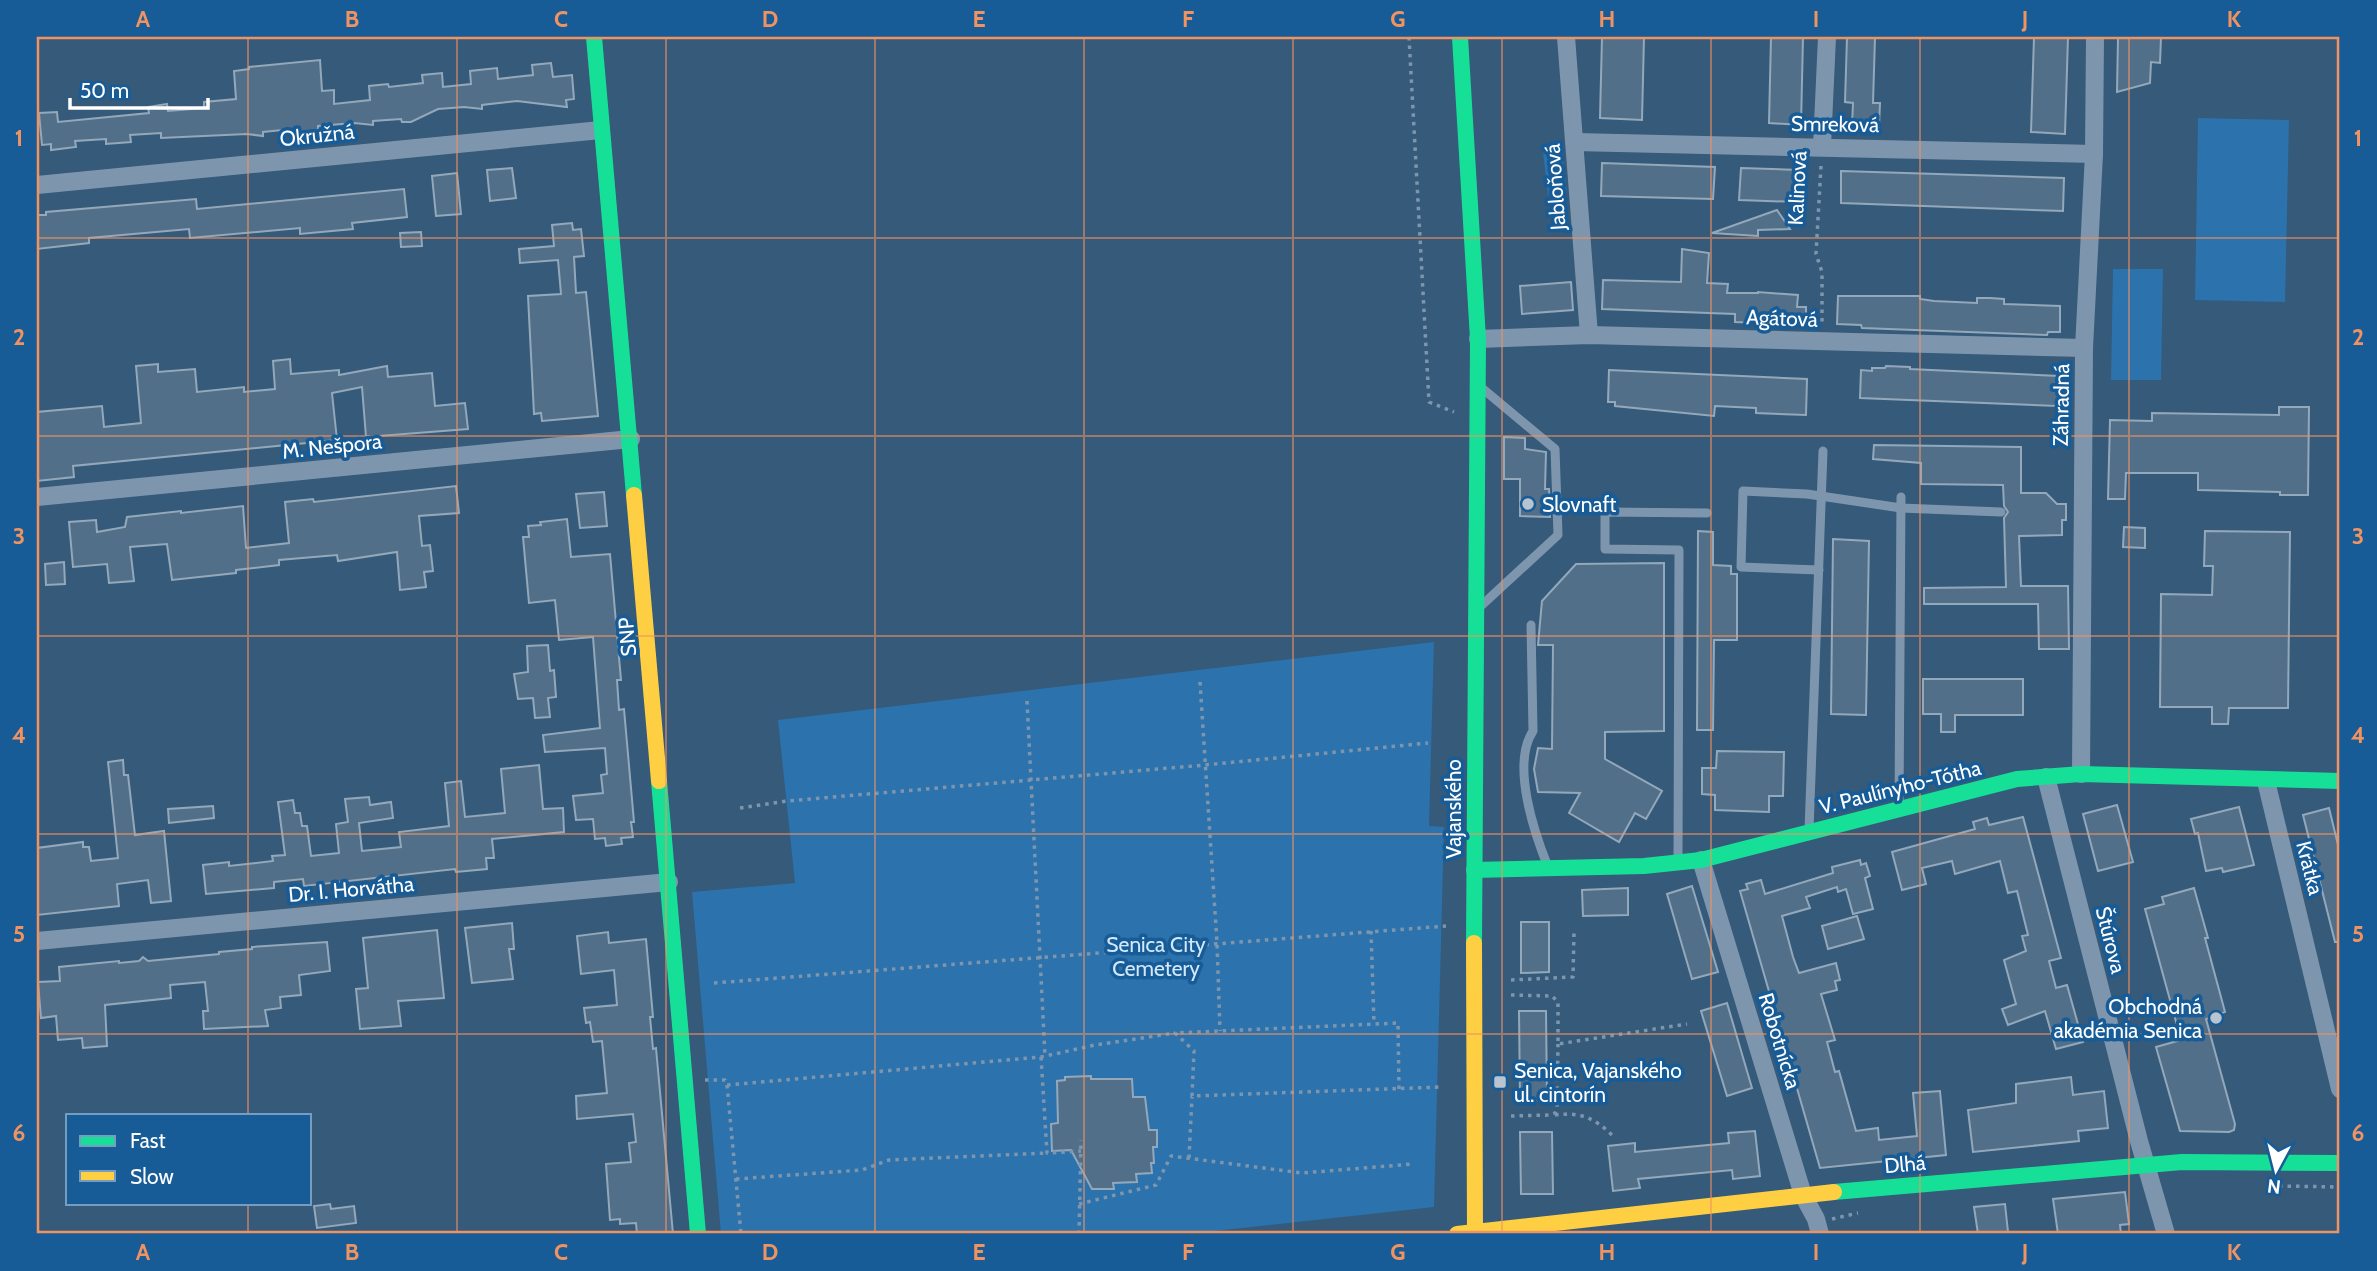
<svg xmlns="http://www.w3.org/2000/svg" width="2377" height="1271" font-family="Cabin,sans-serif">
<rect width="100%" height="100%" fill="#355a7a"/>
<!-- green -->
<g fill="#2c72ad">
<polygon points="2198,118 2289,120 2285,302 2195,300"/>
<polygon points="1562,150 1567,193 1548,195 1543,152"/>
<polygon points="2113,269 2163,269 2161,380 2111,380"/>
<polygon points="1434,642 1429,826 1444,827 1434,1207 1187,1234 721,1234 692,892 795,883 778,720"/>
</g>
<!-- building -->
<g fill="#526f89" stroke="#93a8ba" stroke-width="2">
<polygon points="1602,37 1644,37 1642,120 1600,118"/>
<polygon points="1771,37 1803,37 1801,125 1769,123"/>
<polygon points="1847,37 1875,37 1873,103 1880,103 1879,127 1852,126 1853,103 1845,102"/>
<polygon points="2034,37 2068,37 2065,134 2031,132"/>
<polygon points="2121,37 2161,37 2160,63 2151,62 2150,83 2117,92 2118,38"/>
<polygon points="320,60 322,91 334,90 334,104 370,100 369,86 388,84 389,87 423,83 422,75 442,73 443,87 471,84 470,71 497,68 498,79 533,75 532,65 551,63 553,77 572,75 574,99 566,100 567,107 517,101 482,105 482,109 464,107 438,109 411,122 402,122 401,119 373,121 373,125 354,123 318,126 318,131 292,133 292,129 263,132 263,136 247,134 161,138 161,133 130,135 131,142 106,144 106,139 75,141 76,147 51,150 51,144 42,145 39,113 57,112 58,122 149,113 148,107 167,104 168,111 204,108 204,102 236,99 234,71 249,69 249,67"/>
<polygon points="1602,163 1715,167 1713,199 1601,196"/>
<polygon points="512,168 516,198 490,201 487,170"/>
<polygon points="1741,168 1799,170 1798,202 1739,200"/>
<polygon points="1841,171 2064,178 2063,211 1841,203"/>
<polygon points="457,173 461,214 436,216 432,176"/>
<polygon points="404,189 407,217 352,223 353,229 300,234 300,228 190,238 189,229 89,238 89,243 37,249 37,215 46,215 46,212 196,199 197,209"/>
<polygon points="1777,210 1790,229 1758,230 1758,236 1712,233"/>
<polygon points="572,223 573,230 581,229 584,256 574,257 576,293 586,292 598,416 542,421 541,413 534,414 528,296 561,294 558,260 520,263 519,249 554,246 552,225"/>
<polygon points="421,232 422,246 401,247 400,233"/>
<polygon points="1682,249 1709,253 1707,283 1728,284 1727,293 1758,293 1758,292 1798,295 1797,307 1806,307 1806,325 1735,322 1735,314 1602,309 1603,280 1681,282"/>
<polygon points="1571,282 1573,310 1522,314 1520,286"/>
<polygon points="1838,296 1920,296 1920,299 1934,301 1977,303 1977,298 1990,298 2004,299 2004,304 2060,306 2060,332 2048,332 2047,335 1862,328 1861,325 1837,324"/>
<polygon points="290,359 291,374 339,370 339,375 387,366 388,377 432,373 435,406 465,403 468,429 366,437 362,387 332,393 337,440 73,466 74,477 37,481 37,412 102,406 104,427 141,423 136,366 158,364 158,372 195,369 197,392 244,387 244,392 275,389 273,361"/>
<polygon points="1886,366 1910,367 1910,369 2059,376 2057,406 1860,398 1861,370 1872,371 1872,368 1885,368"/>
<polygon points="1609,370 1807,379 1806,415 1756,413 1756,408 1715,406 1714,416 1615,406 1615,402 1608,402"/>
<polygon points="2279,407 2309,407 2308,495 2280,495 2280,492 2198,490 2198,473 2126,473 2125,499 2108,499 2110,420 2152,421 2152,413 2279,415"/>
<polygon points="1504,437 1525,438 1525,449 1546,452 1545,489 1549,489 1550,517 1520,516 1520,479 1504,479"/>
<polygon points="1874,445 2021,447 2021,493 2046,493 2057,504 2066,504 2066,520 2062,520 2062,535 2019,536 2021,586 2068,586 2069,649 2039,649 2038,604 1924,604 1924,588 2006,587 2004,518 2008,512 2004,506 2003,485 1921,484 1921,463 1873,459"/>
<polygon points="456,486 459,513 419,516 422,546 430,545 433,571 424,572 426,587 400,590 397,552 338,561 337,555 279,560 279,565 236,570 236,573 172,580 167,544 130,547 134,581 109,583 107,564 73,567 69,522 96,520 97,532 125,527 127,517 181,511 181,513 243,506 246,548 289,543 285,502 313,499 314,502"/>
<polygon points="604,492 607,526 580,528 576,494"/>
<polygon points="567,519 571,557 610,554 621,680 617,680 619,710 624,709 634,822 631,822 633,837 621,838 622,844 606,846 605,838 595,839 593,819 576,820 573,796 603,793 601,775 607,774 605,748 545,752 543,735 600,728 593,637 559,640 555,600 529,603 523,537 529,537 528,526 541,525 540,522"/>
<polygon points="2124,527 2145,528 2145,548 2123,547"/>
<polygon points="1698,531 1713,532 1713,565 1731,566 1731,574 1737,574 1737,640 1714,640 1713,730 1697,730"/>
<polygon points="2205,531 2290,532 2288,708 2229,708 2228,724 2212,724 2212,707 2160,707 2161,594 2212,595 2213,566 2204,566"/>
<polygon points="1833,539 1869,541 1866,715 1831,714"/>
<polygon points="64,562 65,584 46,585 45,564"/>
<polygon points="1664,563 1664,731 1605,732 1605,759 1662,791 1646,819 1635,813 1619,842 1569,813 1580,793 1538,792 1534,769 1538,748 1552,749 1553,645 1538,645 1542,601 1576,564"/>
<polygon points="548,645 550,671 554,670 556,697 548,698 550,717 535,718 533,698 518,699 514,674 528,672 527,646"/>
<polygon points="1923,679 2023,679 2023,715 1955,715 1955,732 1941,732 1941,714 1923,714"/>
<polygon points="1717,751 1784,752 1783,796 1769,796 1769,812 1715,810 1715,795 1702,794 1702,768 1716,768"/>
<polygon points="123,760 124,775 128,775 135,835 164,831 171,901 151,903 148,880 117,884 119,906 37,915 37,848 83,842 83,847 89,847 91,861 118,858 108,762"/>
<polygon points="539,765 543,809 563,808 564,832 492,839 494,858 486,858 487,869 456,872 455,869 304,886 303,879 274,882 274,888 206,894 203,865 229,862 229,866 273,861 272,856 285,855 278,802 293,800 295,813 300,813 302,826 307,826 311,856 339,853 336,824 348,822 345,799 369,797 370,805 391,802 393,818 359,823 362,851 401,847 399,832 449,826 445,783 461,781 465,817 505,813 501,769"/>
<polygon points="2117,805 2133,862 2098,871 2083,814"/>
<polygon points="213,806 214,818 169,823 168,809"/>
<polygon points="2239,807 2254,865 2223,872 2222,868 2206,871 2198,833 2195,834 2191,819"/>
<polygon points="2329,808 2340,853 2340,942 2335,942 2303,815"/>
<polygon points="2023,817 2061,958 2049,961 2056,988 2067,985 2083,1042 2056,1049 2045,1011 2008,1025 2002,1009 2016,1004 2004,960 2026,951 2022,936 2028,935 2017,891 2008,893 2000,861 1955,874 1952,861 1922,868 1926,884 1902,890 1892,852 1975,829 1973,822 1987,818 1989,825"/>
<polygon points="1860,860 1861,865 1866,863 1870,876 1865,878 1873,909 1853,914 1846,889 1838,892 1837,887 1806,897 1810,908 1782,916 1793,957 1799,973 1836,963 1840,980 1835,981 1837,990 1821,994 1835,1040 1827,1042 1835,1072 1839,1071 1856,1131 1878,1128 1879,1140 1917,1136 1913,1093 1940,1091 1946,1155 1820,1168 1740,891 1748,889 1746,884 1761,880 1765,894 1833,873 1832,867"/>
<polygon points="1692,886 1718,972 1692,979 1667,894"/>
<polygon points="1628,888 1628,915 1583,916 1582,890"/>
<polygon points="2194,888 2208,938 2205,938 2225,1012 2206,1019 2235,1124 2234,1130 2229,1132 2180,1131 2156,1047 2181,1040 2145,909 2164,904 2162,897"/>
<polygon points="1857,916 1864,939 1828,949 1822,926"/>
<polygon points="1521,922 1549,922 1549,972 1521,973"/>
<polygon points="512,923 514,949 509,949 513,979 472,983 465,928"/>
<polygon points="437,930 444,998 398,1001 401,1026 360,1029 356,989 368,988 363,938"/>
<polygon points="608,932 609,943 646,939 653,1017 650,1017 653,1049 656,1048 673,1234 637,1234 636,1223 620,1224 620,1219 610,1220 606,1164 631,1162 629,1143 636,1142 633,1114 577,1119 576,1096 607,1093 602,1041 593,1042 590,1022 586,1023 584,1008 617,1005 614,970 581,974 577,936"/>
<polygon points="327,942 330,971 299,975 301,995 280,997 281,1008 265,1010 268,1026 204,1029 203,1011 208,1011 205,982 170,985 171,998 105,1005 107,1046 83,1048 82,1038 58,1040 56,1016 41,1018 38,982 60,981 59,967 119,961 119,963 139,961 143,957 148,961 219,954 219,952 252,949 252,947"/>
<polygon points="1727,1003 1752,1088 1727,1096 1701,1011"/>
<polygon points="1519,1011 1546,1011 1547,1100 1520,1101"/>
<polygon points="1091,1076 1091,1079 1132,1079 1133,1097 1145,1097 1149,1130 1157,1130 1157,1147 1153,1147 1154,1163 1151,1163 1152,1173 1136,1174 1137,1182 1113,1183 1114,1189 1092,1189 1071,1150 1052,1151 1051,1124 1058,1123 1057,1081 1065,1080 1065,1077"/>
<polygon points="2071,1077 2073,1095 2104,1091 2108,1128 2078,1131 2079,1141 1973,1152 1968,1110 2016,1103 2016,1084"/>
<polygon points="1755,1131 1760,1176 1733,1179 1732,1170 1638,1179 1640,1188 1613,1191 1608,1146 1635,1143 1635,1152 1729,1143 1728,1133"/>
<polygon points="1520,1132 1552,1132 1553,1194 1521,1194"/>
<polygon points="2125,1192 2129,1224 2120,1225 2121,1234 2105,1234 2104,1232 2058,1234 2053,1199"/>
<polygon points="330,1204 331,1209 354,1206 356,1223 317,1228 314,1206"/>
<polygon points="2005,1204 2008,1232 1978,1234 1974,1207"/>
</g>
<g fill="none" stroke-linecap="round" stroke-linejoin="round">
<!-- path -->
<g stroke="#7e96ad" stroke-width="3.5" stroke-dasharray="3.5 5" stroke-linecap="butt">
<polyline points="1409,37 1429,402 1454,412"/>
<polyline points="1821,166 1816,254 1822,272 1822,325"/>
<polyline points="1200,682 1217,943 1220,1031"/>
<polyline points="1027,701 1045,1056"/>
<polyline points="740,808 787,801 1205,765 1428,743"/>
<polyline points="1371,931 1374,1024"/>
<polyline points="1511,980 1573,977 1574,933"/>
<polyline points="714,983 1446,926"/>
<polyline points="1511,995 1552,996 1558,1002 1558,1044 1687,1024"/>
<polyline points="1041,1057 1047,1153 1081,1151"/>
<polyline points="705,1080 725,1080 727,1085 1041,1057 1095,1045 1175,1033"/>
<polyline points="727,1085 741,1234"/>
<polyline points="1399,1089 1398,1023 1175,1033 1194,1051 1192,1096 1441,1087"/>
<path d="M 1555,1115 C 1580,1112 1593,1117 1612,1135"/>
<polyline points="1511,1116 1550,1115 1555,1113 1557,1107 1558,1044"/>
<polyline points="1189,1158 1192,1097"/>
<polyline points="736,1179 862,1170 889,1160 1047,1153"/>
<polyline points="2279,1186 2340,1187"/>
<polyline points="1079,1204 1156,1185 1171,1156 1302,1173 1413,1164"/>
<polyline points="1832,1219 1858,1213"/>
<polyline points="1079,1234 1081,1140"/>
</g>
<!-- lane -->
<g stroke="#7e96ad" stroke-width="9">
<polyline points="1819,570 1741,567 1743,491 1807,494 1901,508 2001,512"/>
<polyline points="1482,605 1558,535 1555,449 1483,389"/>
<path d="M 1531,625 L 1533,731 C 1511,764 1534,832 1548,867"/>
<polyline points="1899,807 1901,497"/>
<polyline points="1809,830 1823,451"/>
<polyline points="1678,861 1679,550 1605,549 1605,512 1707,513"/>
</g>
<!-- street -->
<g stroke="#7e96ad" stroke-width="18">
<polyline points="1566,37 1589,335"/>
<polyline points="1575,142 2094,154"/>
<polyline points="1822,146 1827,37"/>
<polyline points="37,185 601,130"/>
<polyline points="1478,339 1589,335 2084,348"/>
<polyline points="37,497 631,439"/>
<polyline points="2081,774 2084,348 2094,154 2095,37"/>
<polyline points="2046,777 2139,1141 2166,1234"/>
<polyline points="2266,781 2340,1089"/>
<polyline points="1701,860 1803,1195 1816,1219 1820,1234"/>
<polyline points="37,941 669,882"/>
</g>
<!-- fast -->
<g stroke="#16e098" stroke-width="16">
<polyline points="594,37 634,495"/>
<polyline points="1460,37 1478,339 1474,943"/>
<polyline points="659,781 698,1234"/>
<polyline points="1474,870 1644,866 1701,860 2017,779 2081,774 2340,781"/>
<polyline points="1834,1192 2182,1162 2340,1163"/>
</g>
<!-- slow -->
<g stroke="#ffcf43" stroke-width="16">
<polyline points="634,495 659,781"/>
<polyline points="1474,943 1475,1234"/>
<polyline points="1457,1234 1834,1192"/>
</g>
</g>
<!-- grid -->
<path fill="none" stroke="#f09361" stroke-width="2" stroke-opacity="0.55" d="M 248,37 L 248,1115M 457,37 L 457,1234M 666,37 L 666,1234M 875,37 L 875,1234M 1084,37 L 1084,1234M 1293,37 L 1293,1234M 1502,37 L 1502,1234M 1711,37 L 1711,1234M 1920,37 L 1920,1234M 2129,37 L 2129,1234M 37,238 L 2340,238M 37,436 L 2340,436M 37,636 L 2340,636M 37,834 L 2340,834M 37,1034 L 2340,1034M 248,1203 L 248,1234"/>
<!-- markers -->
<g fill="#b8c5d0" stroke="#185c97" stroke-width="2.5">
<circle cx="1528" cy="504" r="7"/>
<circle cx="2216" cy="1018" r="7"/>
<rect x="1493" y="1075" width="14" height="14" rx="3.5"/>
</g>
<g text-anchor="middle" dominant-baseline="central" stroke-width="7" stroke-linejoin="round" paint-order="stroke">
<!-- street labels -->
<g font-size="21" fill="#fff" stroke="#185c97">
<text transform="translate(1835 124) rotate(1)">Smreková</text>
<text transform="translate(317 135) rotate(-6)">Okružná</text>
<text transform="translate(1555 187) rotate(-94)">Jabloňová</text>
<text transform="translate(1797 188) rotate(-87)">Kalinová</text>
<text transform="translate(1782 318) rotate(2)">Agátová</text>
<text transform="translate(2061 405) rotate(-89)">Záhradná</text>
<text transform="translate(332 446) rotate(-6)">M. Nešpora</text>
<text transform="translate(627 637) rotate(-95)">SNP</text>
<text transform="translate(1900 787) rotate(-14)">V. Paulínyho-Tótha</text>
<text transform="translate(1453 809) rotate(-90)">Vajanského</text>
<text transform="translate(2310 868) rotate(76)">Krátka</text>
<text transform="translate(351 889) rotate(-5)">Dr. I. Horvátha</text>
<text transform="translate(2111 940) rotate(76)">Štúrova</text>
<text transform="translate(1780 1041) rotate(73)">Robotnícka</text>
<text transform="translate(1905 1164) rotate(-5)">Dlhá</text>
</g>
<!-- poi labels -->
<g font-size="21" fill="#fff" stroke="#185c97" text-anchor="start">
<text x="1542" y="504">Slovnaft</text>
<text x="2202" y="1006" text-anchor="end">Obchodná<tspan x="2202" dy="24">akadémia Senica</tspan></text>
<text x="1514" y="1070">Senica, Vajanského<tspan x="1514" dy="24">ul. cintorín</tspan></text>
</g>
<!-- park labels -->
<g font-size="21" fill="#d2e9fc" stroke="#185c97">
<text x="1156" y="944">Senica City<tspan x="1156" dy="24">Cemetery</tspan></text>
</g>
</g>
<!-- border -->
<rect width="2377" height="1271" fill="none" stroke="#185c97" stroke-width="77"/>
<!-- legend -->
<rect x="66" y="1114" width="245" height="91" fill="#185c97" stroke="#749dc1" stroke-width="2"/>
<rect x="80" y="1136" width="35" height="10" fill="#16e098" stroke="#749dc1" stroke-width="2"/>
<text x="130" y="1148" font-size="21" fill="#ffffff">Fast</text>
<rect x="80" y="1171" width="35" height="10" fill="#ffcf43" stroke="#749dc1" stroke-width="2"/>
<text x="130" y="1184" font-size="21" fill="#ffffff">Slow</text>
<!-- north arrow -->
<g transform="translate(2276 1170) rotate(187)" stroke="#185c97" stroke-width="5" paint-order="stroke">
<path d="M0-5L12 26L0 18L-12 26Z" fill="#ffffff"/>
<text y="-10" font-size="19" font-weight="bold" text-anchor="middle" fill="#ffffff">N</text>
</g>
<!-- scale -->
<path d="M70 98v10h138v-10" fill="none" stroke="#ffffff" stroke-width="3.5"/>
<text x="80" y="98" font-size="21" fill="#ffffff" stroke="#185c97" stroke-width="5" paint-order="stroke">50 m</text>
<rect x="38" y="38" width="2300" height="1194" fill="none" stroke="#f09361" stroke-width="2.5"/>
<g font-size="23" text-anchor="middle" font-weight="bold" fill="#f09361">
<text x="143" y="27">A</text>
<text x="352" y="27">B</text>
<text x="561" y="27">C</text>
<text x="770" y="27">D</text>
<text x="979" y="27">E</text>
<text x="1188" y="27">F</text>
<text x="1398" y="27">G</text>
<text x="1607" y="27">H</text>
<text x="1816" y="27">I</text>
<text x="2025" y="27">J</text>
<text x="2234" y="27">K</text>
<text x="19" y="146">1</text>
<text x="2358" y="146">1</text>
<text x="19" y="345">2</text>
<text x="2358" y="345">2</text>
<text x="19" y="544">3</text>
<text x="2358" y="544">3</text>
<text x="19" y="743">4</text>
<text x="2358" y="743">4</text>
<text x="19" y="942">5</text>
<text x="2358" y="942">5</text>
<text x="19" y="1141">6</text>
<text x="2358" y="1141">6</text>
<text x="143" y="1260">A</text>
<text x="352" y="1260">B</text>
<text x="561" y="1260">C</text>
<text x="770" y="1260">D</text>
<text x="979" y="1260">E</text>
<text x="1188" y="1260">F</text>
<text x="1398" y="1260">G</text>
<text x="1607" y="1260">H</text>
<text x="1816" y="1260">I</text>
<text x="2025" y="1260">J</text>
<text x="2234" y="1260">K</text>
</g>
</svg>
